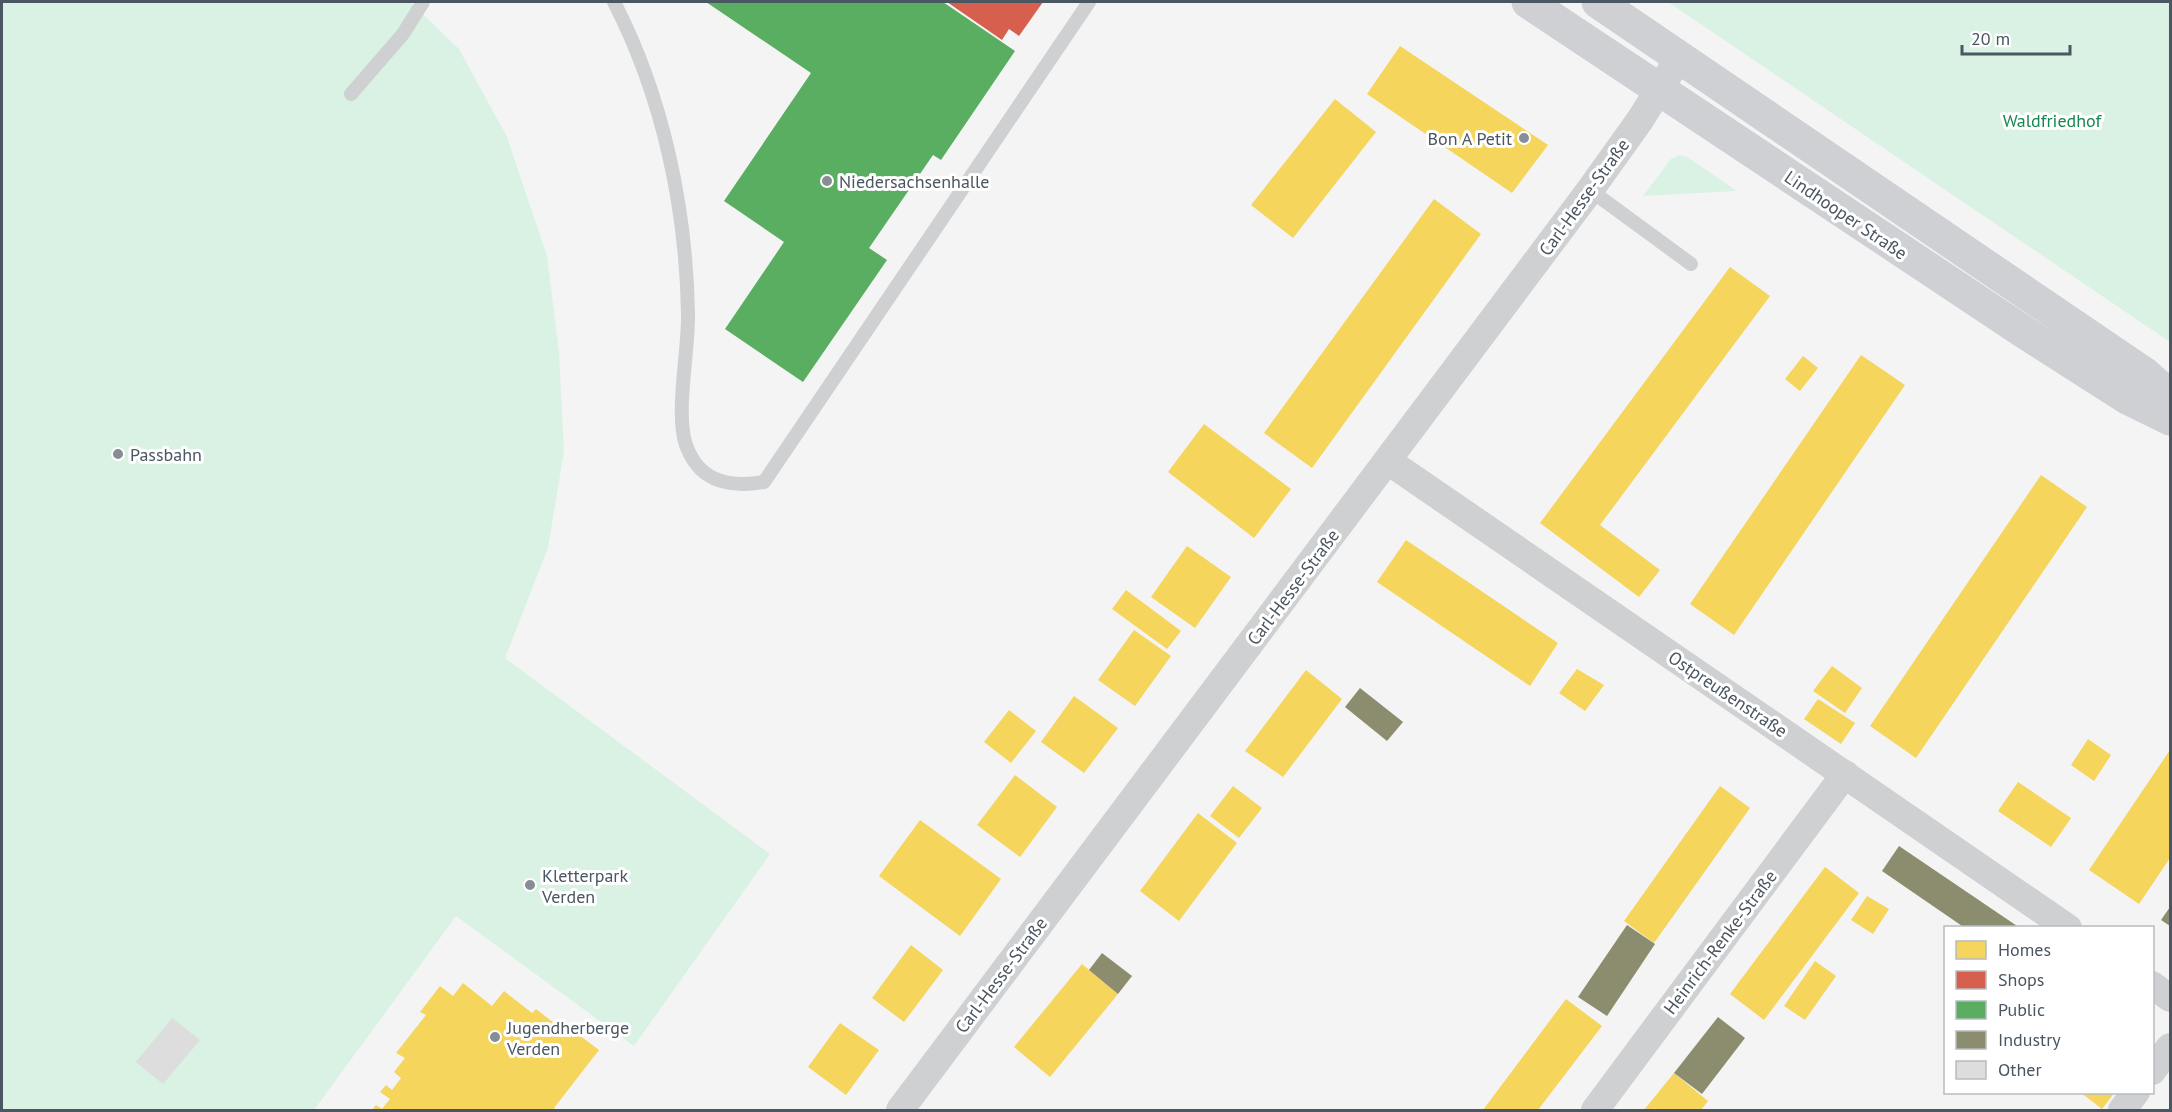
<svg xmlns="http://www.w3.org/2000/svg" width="2172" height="1112" font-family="'PT Sans',sans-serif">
<rect width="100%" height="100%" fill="#f4f4f4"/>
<!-- green -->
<g fill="#d9f2e3">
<polygon points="2,2 410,2 459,49 507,137 547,256 559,352 564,451 548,548 505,658 770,854 634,1046 456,916 314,1110 2,1110"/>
<polygon points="1668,2 2170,2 2170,342"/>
<polygon points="1679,155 1687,157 1737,191 1643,196 1671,159"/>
</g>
<!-- homes -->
<g fill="#f6d55c">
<polygon points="1400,46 1548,145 1512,193 1367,94"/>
<polygon points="1335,99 1376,132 1293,238 1251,205"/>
<polygon points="1434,199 1481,234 1312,468 1264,433"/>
<polygon points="1730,267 1770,296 1600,525 1660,570 1639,597 1540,523"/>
<polygon points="1861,355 1905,385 1734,635 1690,604"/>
<polygon points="1803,356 1818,368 1800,391 1785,379"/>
<polygon points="1204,424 1291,489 1254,538 1168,472"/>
<polygon points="2041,475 2087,507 1916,758 1870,726"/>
<polygon points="1406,540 1558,643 1530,686 1377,582"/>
<polygon points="1187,546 1231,577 1195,628 1151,597"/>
<polygon points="1126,590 1181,631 1167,649 1112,609"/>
<polygon points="1134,630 1171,656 1135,706 1098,680"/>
<polygon points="1832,666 1862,688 1845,713 1813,691"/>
<polygon points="1577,669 1604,685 1585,711 1559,693"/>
<polygon points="1306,670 1342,699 1283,777 1245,751"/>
<polygon points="1074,696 1118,728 1084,773 1041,742"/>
<polygon points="1818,699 1855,723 1841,744 1804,719"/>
<polygon points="1009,710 1036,731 1011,763 984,742"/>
<polygon points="2088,739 2111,755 2094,781 2071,765"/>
<polygon points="2170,750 2170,858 2139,904 2089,870"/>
<polygon points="1015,775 1057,807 1020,857 977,825"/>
<polygon points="2018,782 2071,818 2051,847 1998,811"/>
<polygon points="1233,786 1262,808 1239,838 1210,816"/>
<polygon points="1720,786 1750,808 1654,943 1624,921"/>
<polygon points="1198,813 1237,843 1179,921 1140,891"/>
<polygon points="920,820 1001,879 960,936 879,876"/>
<polygon points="1825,867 1859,893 1764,1020 1730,994"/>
<polygon points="1867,896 1889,909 1873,934 1851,920"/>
<polygon points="911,945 943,970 904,1022 872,998"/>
<polygon points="1815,961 1836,976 1805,1020 1784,1006"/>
<polygon points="1082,964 1118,994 1050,1077 1014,1047"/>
<polygon points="463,983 492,1006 504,991 532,1013 536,1009 554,1023 558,1019 599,1050 554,1108 556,1110 372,1110 376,1105 382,1109 390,1099 380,1092 386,1085 392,1090 401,1078 394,1072 405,1058 396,1053 426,1015 420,1012 440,986 453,996"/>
<polygon points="1566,999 1602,1026 1538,1110 1483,1110"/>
<polygon points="840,1023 879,1050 846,1095 808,1067"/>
<polygon points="1674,1073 1708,1101 1701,1110 1644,1110"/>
<polygon points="2080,1092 2115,1092 2102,1109"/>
</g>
<!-- shops -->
<polygon fill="#d6604d" points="947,2 1043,2 1019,36 1009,29 1002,40"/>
<!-- public -->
<polygon fill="#5aae61" points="706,2 943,2 1015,51 941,160 933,155 869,248 887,260 803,382 725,329 784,242 724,201 811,73"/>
<!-- industry -->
<g fill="#8c8c6e">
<polygon points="1360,688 1403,722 1387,741 1345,707"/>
<polygon points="1899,846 2020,928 1965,928 1882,871"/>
<polygon points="2170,907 2170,926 2161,920"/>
<polygon points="1627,925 1655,944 1607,1016 1578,997"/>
<polygon points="1102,953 1132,976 1118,994 1089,970"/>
<polygon points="1718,1017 1745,1038 1702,1094 1674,1073"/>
</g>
<!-- building -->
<polygon fill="#ddddde" points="172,1018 200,1040 163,1084 136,1062"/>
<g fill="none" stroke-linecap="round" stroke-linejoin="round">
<!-- service -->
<g stroke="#ced0d2" stroke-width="14">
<path d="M 614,2 C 663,97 686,207 688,313 C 689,350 675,413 686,445 C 699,482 729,488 764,482 L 1089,2"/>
<polyline points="351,94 403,34 423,2"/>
<polyline points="1590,190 1691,264"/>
</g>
<!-- minor -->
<g stroke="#ced0d2" stroke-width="28">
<polyline points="1388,461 2068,928"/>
<polyline points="2152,985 2170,998"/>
<polyline points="2152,1071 2170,1047"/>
<polyline points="900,1110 1590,190 1640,120 1679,58"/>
<polyline points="1595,1110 1845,774"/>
<polyline points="2122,1110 2136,1092"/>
</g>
<!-- secondary -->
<g stroke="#ced0d4" stroke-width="33">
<polyline points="1528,2 2024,332 2129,399 2170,419"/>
<polyline points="1598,2 2145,374 2170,396"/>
</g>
</g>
<!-- markers -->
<g fill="#868d94" stroke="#fff" stroke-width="2">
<circle cx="1524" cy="138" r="6"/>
<circle cx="827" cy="181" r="6"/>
<circle cx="118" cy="454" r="6"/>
<circle cx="530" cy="885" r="6"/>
<circle cx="495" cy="1037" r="6"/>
</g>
<g text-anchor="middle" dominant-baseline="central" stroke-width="6" stroke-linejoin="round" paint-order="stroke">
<!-- park labels -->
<g font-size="18" fill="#17864f" stroke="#fff">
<text x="2052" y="120">Waldfriedhof</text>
</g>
<!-- poi labels -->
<g font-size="18" fill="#4a5661" stroke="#fff" text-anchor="start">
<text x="1512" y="138" text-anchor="end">Bon A Petit</text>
<text x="839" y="181">Niedersachsenhalle</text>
<text x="130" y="454">Passbahn</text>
<text x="542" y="875">Kletterpark<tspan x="542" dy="21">Verden</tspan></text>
<text x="507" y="1027">Jugendherberge<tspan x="507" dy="21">Verden</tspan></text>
</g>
<!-- street labels -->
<g font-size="18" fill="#4a5661" stroke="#fff">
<text transform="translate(1584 197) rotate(-54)">Carl-Hesse-Straße</text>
<text transform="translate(1846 215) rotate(34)">Lindhooper Straße</text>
<text transform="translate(1293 587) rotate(-53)">Carl-Hesse-Straße</text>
<text transform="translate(1728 694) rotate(34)">Ostpreußenstraße</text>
<text transform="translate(1720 942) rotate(-53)">Heinrich-Renke-Straße</text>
<text transform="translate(1001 975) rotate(-53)">Carl-Hesse-Straße</text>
</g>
</g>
<!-- border -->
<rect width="2172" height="1112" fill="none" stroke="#4a5661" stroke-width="6"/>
<!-- legend -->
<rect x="1944" y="926" width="210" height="168" fill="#ffffff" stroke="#b7bbc0" stroke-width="1.5"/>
<rect x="1956" y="941" width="30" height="18" fill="#f6d55c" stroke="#b7bbc0" stroke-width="1.5"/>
<text x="1998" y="956" font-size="18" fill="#4a5661">Homes</text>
<rect x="1956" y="971" width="30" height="18" fill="#d6604d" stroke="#b7bbc0" stroke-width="1.5"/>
<text x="1998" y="986" font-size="18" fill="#4a5661">Shops</text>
<rect x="1956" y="1001" width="30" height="18" fill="#5aae61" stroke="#b7bbc0" stroke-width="1.5"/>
<text x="1998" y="1016" font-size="18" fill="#4a5661">Public</text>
<rect x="1956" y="1031" width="30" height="18" fill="#8c8c6e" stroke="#b7bbc0" stroke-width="1.5"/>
<text x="1998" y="1046" font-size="18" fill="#4a5661">Industry</text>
<rect x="1956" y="1061" width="30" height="18" fill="#ddddde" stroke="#b7bbc0" stroke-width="1.5"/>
<text x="1998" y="1076" font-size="18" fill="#4a5661">Other</text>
<!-- scale -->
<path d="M1962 45v9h108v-9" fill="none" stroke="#4a5661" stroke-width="3"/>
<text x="1971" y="45" font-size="18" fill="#4a5661" stroke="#ffffff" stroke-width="4.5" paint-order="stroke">20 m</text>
</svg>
